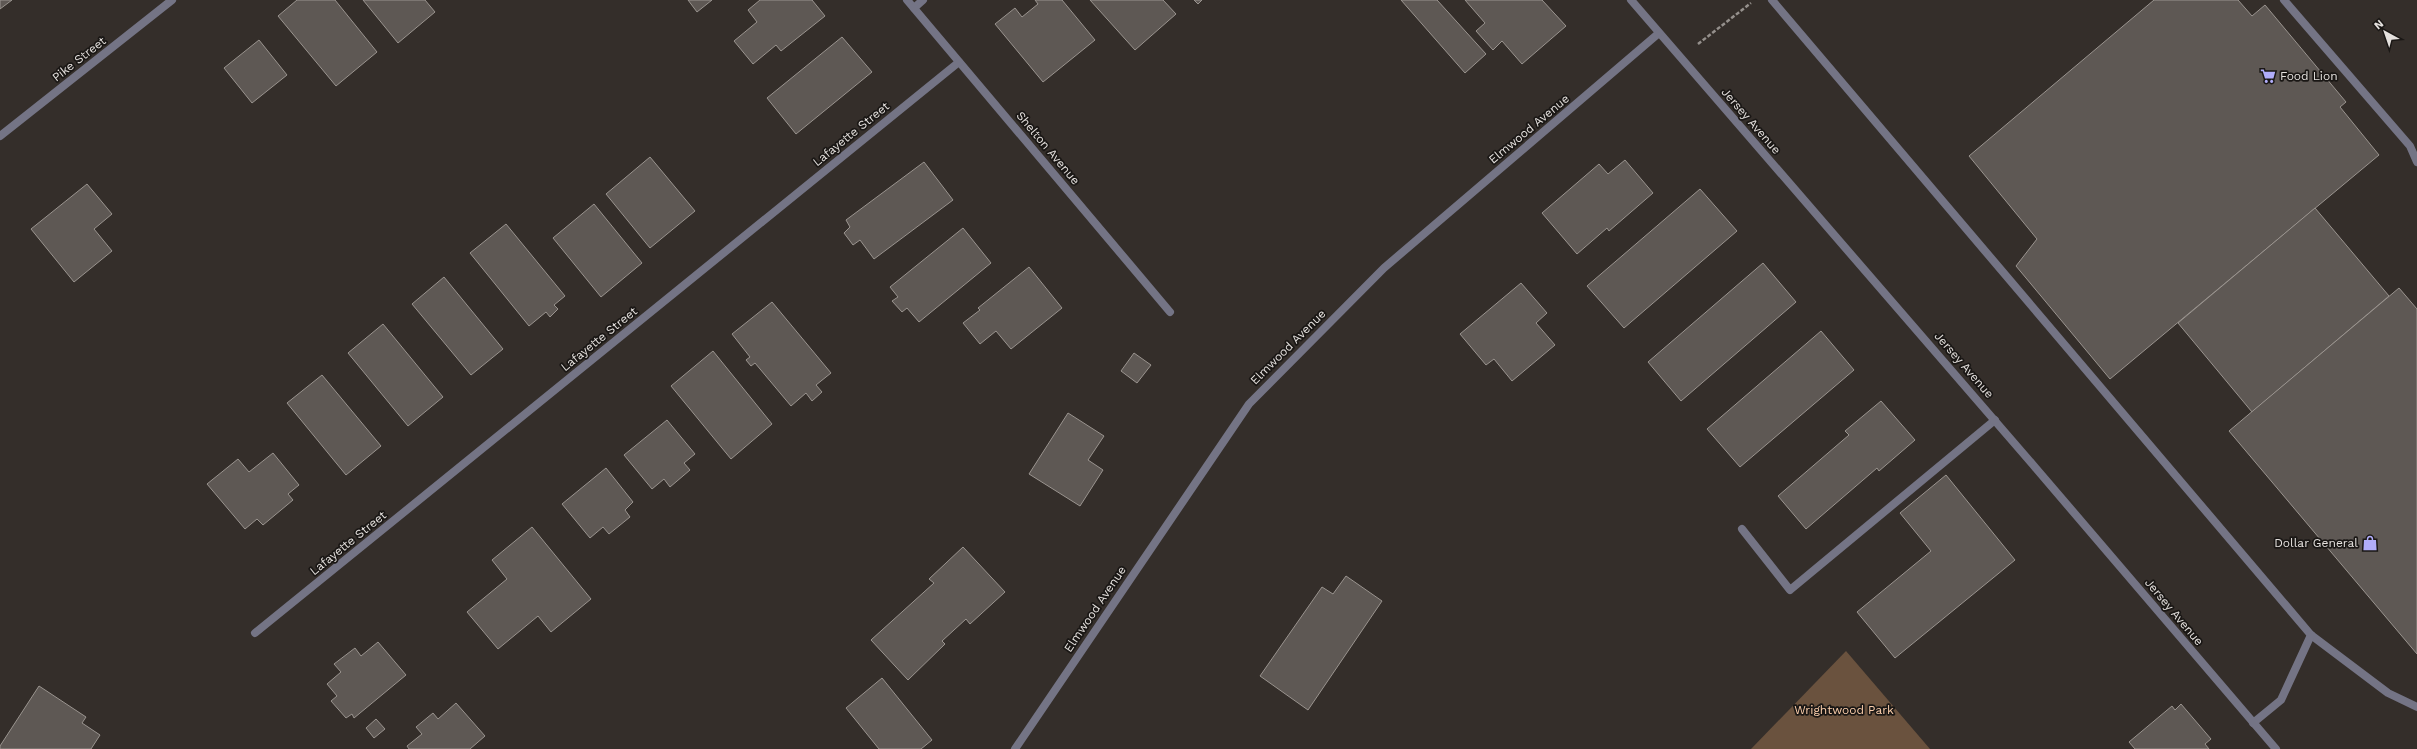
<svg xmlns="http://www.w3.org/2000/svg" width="2417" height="749" font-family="'Work Sans',sans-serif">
<rect width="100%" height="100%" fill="#342e2a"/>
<!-- green -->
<polygon fill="#6a523e" points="1846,651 1930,749 1751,749"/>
<!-- building -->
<g fill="#5e5854" stroke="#9a948f">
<polygon points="0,0 12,0 0,9"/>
<polygon points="297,0 335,0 377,52 336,86 278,16"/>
<polygon points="363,0 425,0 435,12 398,43"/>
<polygon points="688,0 712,0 697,12"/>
<polygon points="760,0 812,0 825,16 781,51 776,45 753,64 734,41 757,22 748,10"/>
<polygon points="1035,0 1062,0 1095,40 1043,82 995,24 1015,8 1022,17 1038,4"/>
<polygon points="1090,0 1163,0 1176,14 1135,50"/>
<polygon points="1194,0 1202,0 1198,4"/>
<polygon points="1401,0 1437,0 1486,54 1465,73"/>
<polygon points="1465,0 1542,0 1566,26 1522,64 1502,41 1493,50 1476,31 1485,23"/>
<polygon points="2154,0 2238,0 2252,16 2265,5 2346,102 2340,107 2379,155 2110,379 2016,266 2037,239 1969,156"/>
<polygon points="842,37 872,72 796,134 767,98"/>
<polygon points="259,40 287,75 252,103 224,68"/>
<polygon points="650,157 695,211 650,248 606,194"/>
<polygon points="1625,160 1653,193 1609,231 1607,228 1577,254 1542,213 1599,164 1608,174"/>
<polygon points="924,162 953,200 874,259 860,240 853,245 844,233 850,227 846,220"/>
<polygon points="87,184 112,214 94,229 112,251 74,282 31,229"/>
<polygon points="1700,189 1737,231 1624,328 1587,286"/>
<polygon points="594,204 642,263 601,297 553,238"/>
<polygon points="2315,208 2389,296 2252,412 2178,323"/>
<polygon points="506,224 565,296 554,305 558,309 550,317 546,312 529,326 470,253"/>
<polygon points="963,228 991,263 919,322 907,308 902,312 892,301 898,297 890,287"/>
<polygon points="1763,263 1796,302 1681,401 1648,362"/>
<polygon points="1029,267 1062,308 1011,349 996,331 980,344 963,323 980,310 978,308"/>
<polygon points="444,277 503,349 471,375 412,304"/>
<polygon points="1521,283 1547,313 1536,323 1555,345 1512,381 1494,359 1486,365 1460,334"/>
<polygon points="2399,288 2417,309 2417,654 2229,431"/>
<polygon points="772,302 831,373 816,385 822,392 812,401 806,393 791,406 755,363 751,366 746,360 750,357 732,334"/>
<polygon points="383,324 443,397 408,426 348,353"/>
<polygon points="1821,331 1854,370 1740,467 1707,429"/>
<polygon points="713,351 772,424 731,459 671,386"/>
<polygon points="1134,353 1151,365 1137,383 1121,371"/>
<polygon points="322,375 381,446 346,475 287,403"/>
<polygon points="1881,401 1915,440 1879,471 1877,468 1806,529 1778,496 1849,435 1845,431"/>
<polygon points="1068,413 1104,436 1088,460 1103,470 1080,506 1029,474"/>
<polygon points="667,420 695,454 684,463 690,470 670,487 664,479 652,489 624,455"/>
<polygon points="273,453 299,485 288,494 293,500 263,525 257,519 245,529 207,484 238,459 249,472"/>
<polygon points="606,468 633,502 625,510 630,517 609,534 603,527 590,538 562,504"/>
<polygon points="1946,475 2015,560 1895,658 1857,612 1931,551 1900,513"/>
<polygon points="532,527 591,599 551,632 538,616 498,649 467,612 507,579 492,560"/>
<polygon points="963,547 1005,592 970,624 966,619 942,641 945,644 908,680 871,640 934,583 929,579"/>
<polygon points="1346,576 1382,601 1308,710 1260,676 1322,587 1333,594"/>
<polygon points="378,642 406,675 354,718 352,714 346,718 331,701 337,696 327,684 341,672 334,664 355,648 361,656"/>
<polygon points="882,678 932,740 921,749 879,749 846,708"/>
<polygon points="39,686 86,717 82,723 100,735 91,749 0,749 0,746"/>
<polygon points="456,703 485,736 470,749 409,749 407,746 422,734 416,727 433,713 438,719"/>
<polygon points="2181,704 2211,739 2205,744 2209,749 2135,749 2129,742 2172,706 2175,710"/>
<polygon points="376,719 385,729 374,738 366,728"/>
</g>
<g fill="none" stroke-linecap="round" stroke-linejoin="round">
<!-- path -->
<polyline stroke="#95908c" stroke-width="2.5" stroke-dasharray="4 2" stroke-linecap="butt" points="1698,44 1751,3"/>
<!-- service -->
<g stroke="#747485" stroke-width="8">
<polyline points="1772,0 2311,635 2388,693 2417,707"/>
<polyline points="2284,0 2410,146 2417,162"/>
<polyline points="1742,529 1790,590 1995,420"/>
<polyline points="2253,723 2281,700 2311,635"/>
</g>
<!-- minor -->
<g stroke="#747485" stroke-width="8">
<polyline points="907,0 1170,312"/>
<polyline points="1631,0 2034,466 2276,749"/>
<polyline points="914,8 923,0"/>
<polyline points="0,136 172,0"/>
<polyline points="255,633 959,62"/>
<polyline points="1015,749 1249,404 1384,268 1659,33"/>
</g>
</g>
<!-- icons -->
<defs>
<g id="supermarket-bare" transform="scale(1.2)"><path d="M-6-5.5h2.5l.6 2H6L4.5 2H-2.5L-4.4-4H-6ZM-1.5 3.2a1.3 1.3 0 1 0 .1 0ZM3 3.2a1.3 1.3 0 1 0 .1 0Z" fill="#b1adfa" stroke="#1a1715" stroke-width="2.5" paint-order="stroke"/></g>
<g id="shop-bare" transform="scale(1.2)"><path d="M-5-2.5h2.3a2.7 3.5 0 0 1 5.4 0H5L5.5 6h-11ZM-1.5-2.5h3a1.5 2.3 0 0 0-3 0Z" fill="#b1adfa" stroke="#1a1715" stroke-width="2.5" paint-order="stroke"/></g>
</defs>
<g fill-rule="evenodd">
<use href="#supermarket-bare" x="2268" y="76"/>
<use href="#shop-bare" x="2370" y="543"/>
</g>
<g text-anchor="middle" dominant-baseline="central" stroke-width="3.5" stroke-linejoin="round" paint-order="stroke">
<!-- street labels -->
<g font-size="12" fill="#e5e1de" stroke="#1a1715">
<text transform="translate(79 59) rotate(-38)">Pike Street</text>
<text transform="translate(1751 121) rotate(49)">Jersey Avenue</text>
<text transform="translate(1529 129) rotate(-40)">Elmwood Avenue</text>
<text transform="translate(851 134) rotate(-39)">Lafayette Street</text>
<text transform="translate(1048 148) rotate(50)">Shelton Avenue</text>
<text transform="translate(599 339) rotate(-39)">Lafayette Street</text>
<text transform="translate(1288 347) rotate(-45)">Elmwood Avenue</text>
<text transform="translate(1964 365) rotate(49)">Jersey Avenue</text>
<text transform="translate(348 543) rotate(-39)">Lafayette Street</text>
<text transform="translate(1095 609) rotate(-56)">Elmwood Avenue</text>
<text transform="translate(2174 612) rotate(50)">Jersey Avenue</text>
</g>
<!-- poi labels -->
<g font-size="12" fill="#e5e1de" stroke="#1a1715" text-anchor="start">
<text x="2280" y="76">Food Lion</text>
<text x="2358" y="543" text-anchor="end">Dollar General</text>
</g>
<!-- park labels -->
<g font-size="12" fill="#fccfac" stroke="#1a1715">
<text x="1844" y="710">Wrightwood Park</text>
</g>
</g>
<!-- north arrow -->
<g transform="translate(2385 32) rotate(320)" stroke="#1a1715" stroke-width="3" paint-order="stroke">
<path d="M0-3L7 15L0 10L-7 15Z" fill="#e5e1de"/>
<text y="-6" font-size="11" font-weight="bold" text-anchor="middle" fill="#e5e1de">N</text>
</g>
</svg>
